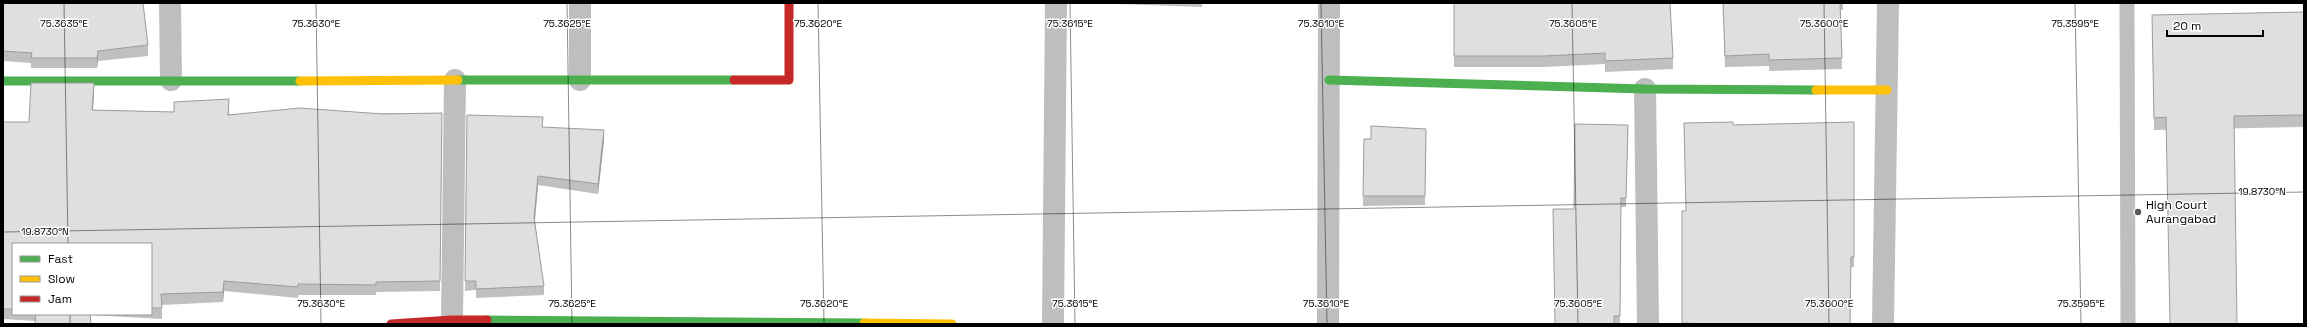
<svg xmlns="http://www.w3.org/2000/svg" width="2307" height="327" font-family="'Space Grotesk',sans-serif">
<rect width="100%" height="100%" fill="#fff"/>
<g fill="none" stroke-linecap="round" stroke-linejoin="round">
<!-- lane -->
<polyline stroke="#bebebe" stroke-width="15" points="2127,3 2128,324"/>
<!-- street -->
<g stroke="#bebebe" stroke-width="22">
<polyline points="170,3 171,80"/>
<polyline points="580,80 580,3"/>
<polyline points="1645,89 1648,324"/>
<polyline points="452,320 455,80"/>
<polyline points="1053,324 1056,3"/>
<polyline points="1328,324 1329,3"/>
<polyline points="1883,324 1888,3"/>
</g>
<!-- fast -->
<g stroke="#4caf50" stroke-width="9">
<polyline points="458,80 734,80"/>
<polyline points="1329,80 1645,89 1816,90"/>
<polyline points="3,81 300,81"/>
<polyline points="487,320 864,323"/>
</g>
<!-- slow -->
<g stroke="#ffc107" stroke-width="9">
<polyline points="300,81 458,80"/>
<polyline points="1816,90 1887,90"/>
<polyline points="864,323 952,324"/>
</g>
<!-- jam -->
<g stroke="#c62828" stroke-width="9">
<polyline points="734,80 789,80 789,3"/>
<polyline points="391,324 452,320 487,320"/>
</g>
</g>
<!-- wall -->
<g fill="#c0c0c0" fill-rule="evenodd">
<polygon points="3,3 148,45 148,56 98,61 97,68 31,68 31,63 3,61"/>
<polygon points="1118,3 1202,3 1202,7 1118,4"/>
<polygon points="1454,3 1673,58 1673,69 1605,72 1605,64 1544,67 1454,67"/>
<polygon points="1723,3 1843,3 1843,10 1840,10 1842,69 1769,71 1769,66 1725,67"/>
<polygon points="2304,12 2304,127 2154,130 2152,15"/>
<path d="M 94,93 L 93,110 L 174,112 L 229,110 L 229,114 L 442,113 L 440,291 L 376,292 L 376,295 L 298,295 L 298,298 L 224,291 L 223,302 L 162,305 L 162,319 L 90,315 L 36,321 L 3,319 L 3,122 L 29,122 ZM 13,244 L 151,244 L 151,314 L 13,314 Z"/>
<polygon points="467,115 543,127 604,140 598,194 538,185 535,222 544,286 544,295 476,298 476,290 465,291"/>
<polygon points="1854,122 1854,267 1851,267 1850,324 1682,324 1682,211 1686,211 1733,125"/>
<polygon points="1628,125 1626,207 1621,207 1620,324 1555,324"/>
<polygon points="1426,129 1425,205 1363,206 1364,139 1371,139"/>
</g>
<!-- shaded-wall -->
<g fill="#9c9c9c">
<polygon points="98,51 98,61 97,68 97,58"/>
<polygon points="94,83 94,93 92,120 92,110"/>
<polygon points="229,99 229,110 228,125 228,115"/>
<polygon points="604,130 604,140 598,194 598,184"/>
<polygon points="538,176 538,185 534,228 534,218"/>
<polygon points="224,281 224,291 223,302 223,292"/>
</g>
<!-- building -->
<g fill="#dfdfdf" stroke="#9c9c9c">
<polygon points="3,3 143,3 148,45 98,51 97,58 31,58 32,53 3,51"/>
<polygon points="1454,3 1670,3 1673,58 1605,61 1605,53 1544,56 1454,56"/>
<polygon points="1723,3 1840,3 1842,58 1769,60 1769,54 1725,56"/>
<polygon points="2304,12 2304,115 2234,116 2237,324 2170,324 2166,117 2154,118 2152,15"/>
<polygon points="31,83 94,83 92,110 174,112 174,102 229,99 228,115 300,108 383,114 442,113 440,281 376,282 376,285 298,284 298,287 224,281 223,292 161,294 162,308 151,308 151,244 13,244 13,309 3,309 3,122 29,122"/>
<polygon points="467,115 543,117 542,127 604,130 598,184 538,176 534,218 544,286 476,289 476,281 465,281"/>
<polygon points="1733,122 1733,125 1854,122 1854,257 1851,257 1850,324 1689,324 1689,323 1682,323 1682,211 1686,211 1684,123"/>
<polygon points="1575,124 1628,125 1626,198 1621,198 1620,316 1614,316 1614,324 1555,324 1553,209 1574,209"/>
<polygon points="1371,126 1426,129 1425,196 1363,196 1364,139 1371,139"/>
<polygon points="36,314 90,314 91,324 35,324"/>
</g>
<!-- ticks -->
<path fill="none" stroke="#000" stroke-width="1" stroke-opacity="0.45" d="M 64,3 L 68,244M 316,3 L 321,324M 567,3 L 572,324M 818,3 L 824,324M 1070,3 L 1075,324M 1321,3 L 1327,324M 1572,3 L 1578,324M 1824,3 L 1829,324M 2075,3 L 2081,324M 3,232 L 2304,192M 70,314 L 70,324"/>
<!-- markers -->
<circle fill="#595959" stroke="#fff" stroke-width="1.5" cx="2138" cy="212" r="4"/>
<g text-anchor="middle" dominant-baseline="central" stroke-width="3" stroke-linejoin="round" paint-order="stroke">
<!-- poi labels -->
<g font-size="12" fill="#000" stroke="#fff" text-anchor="start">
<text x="2146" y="205">High Court<tspan x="2146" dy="14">Aurangabad</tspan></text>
</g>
</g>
<g font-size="10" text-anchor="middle" fill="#000" stroke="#fff" stroke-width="3" stroke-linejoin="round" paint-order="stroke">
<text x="64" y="27">75.3635°E</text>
<text x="316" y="27">75.3630°E</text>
<text x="567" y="27">75.3625°E</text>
<text x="818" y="27">75.3620°E</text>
<text x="1070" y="27">75.3615°E</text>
<text x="1321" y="27">75.3610°E</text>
<text x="1573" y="27">75.3605°E</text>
<text x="1824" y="27">75.3600°E</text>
<text x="2075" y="27">75.3595°E</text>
<text x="2262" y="195">19.8730°N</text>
<text x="45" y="235">19.8730°N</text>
<text x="321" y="307">75.3630°E</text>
<text x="572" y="307">75.3625°E</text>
<text x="824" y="307">75.3620°E</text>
<text x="1075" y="307">75.3615°E</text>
<text x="1326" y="307">75.3610°E</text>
<text x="1578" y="307">75.3605°E</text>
<text x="1829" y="307">75.3600°E</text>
<text x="2081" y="307">75.3595°E</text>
</g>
<!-- border -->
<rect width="2307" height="327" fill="none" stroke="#000000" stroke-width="8"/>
<!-- legend -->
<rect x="12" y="243" width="140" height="72" fill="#ffffff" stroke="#999999"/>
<rect x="20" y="256" width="20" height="6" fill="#4caf50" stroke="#999999"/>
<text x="48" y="263" font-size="12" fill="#000000">Fast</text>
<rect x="20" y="276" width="20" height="6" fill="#ffc107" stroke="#999999"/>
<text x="48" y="283" font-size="12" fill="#000000">Slow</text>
<rect x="20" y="296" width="20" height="6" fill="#c62828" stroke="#999999"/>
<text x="48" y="303" font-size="12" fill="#000000">Jam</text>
<!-- scale -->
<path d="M2167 30v6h96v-6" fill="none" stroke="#000000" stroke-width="2"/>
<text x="2173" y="30" font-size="12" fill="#000000" stroke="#ffffff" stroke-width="3" paint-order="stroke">20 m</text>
</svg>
